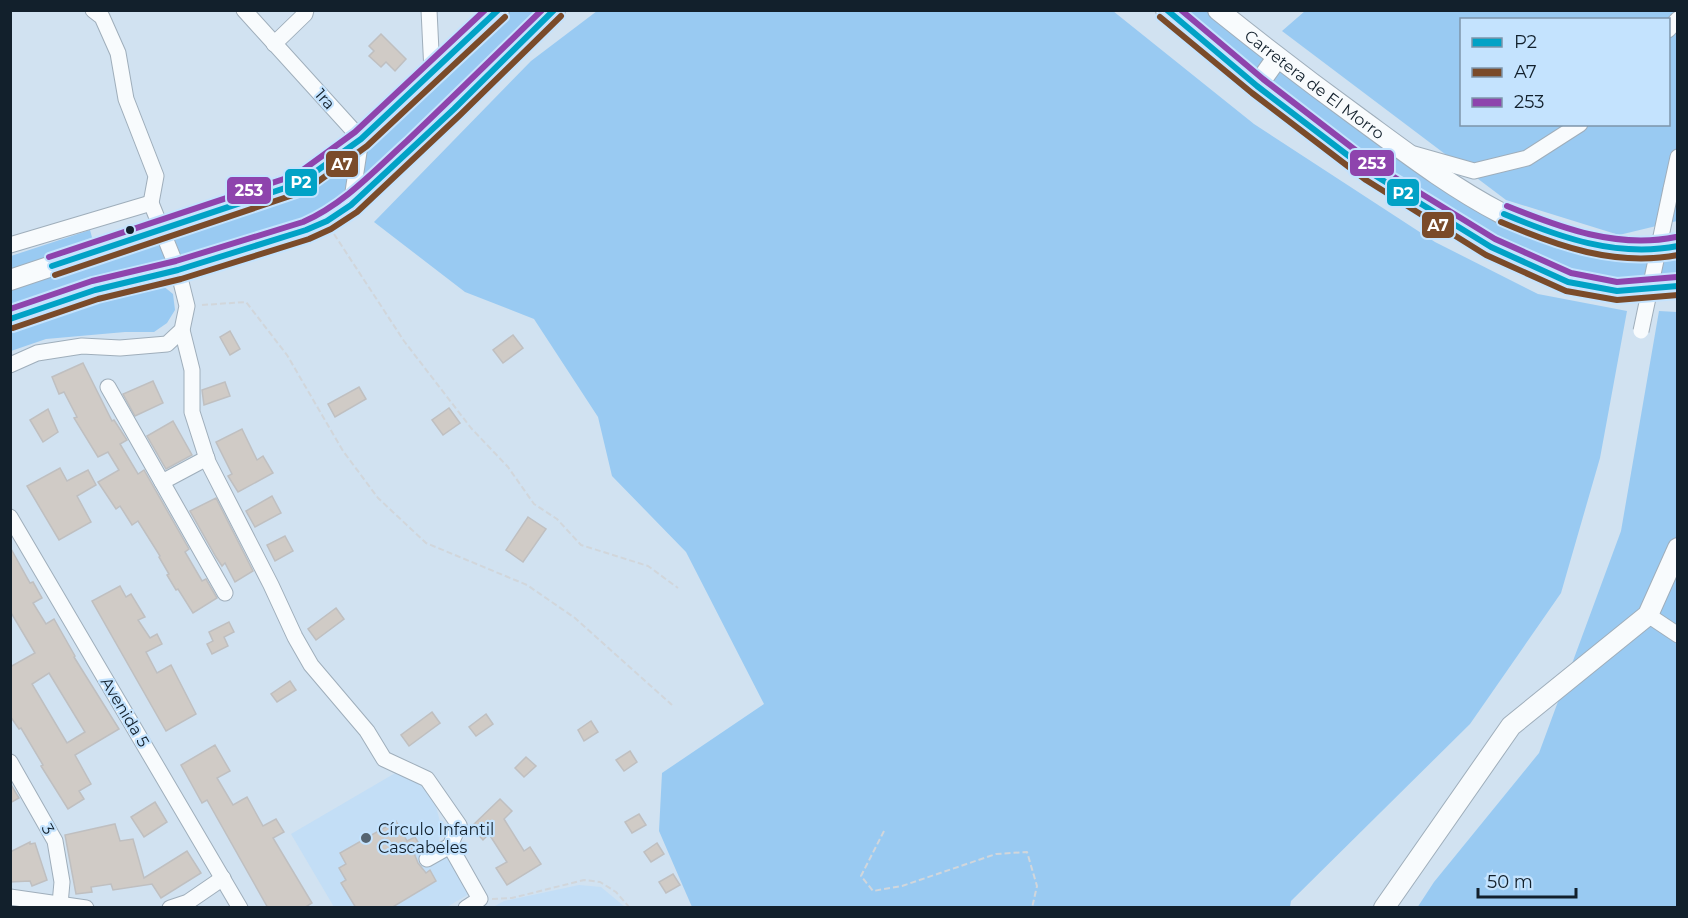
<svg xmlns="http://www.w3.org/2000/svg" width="1688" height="918" font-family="Montserrat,sans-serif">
<rect width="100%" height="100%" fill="#d1e2f1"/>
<!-- built -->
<g fill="#c3def6">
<polygon points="397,772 411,777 426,790 436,807 441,825 439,842 469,894 447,907 334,907 291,834"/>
<polygon points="579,885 601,887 625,907 493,907 504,901"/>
</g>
<!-- green -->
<g fill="#99caf2" fill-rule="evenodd">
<polygon points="510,11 537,11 425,122 338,203 300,222 183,260 172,234 291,198 326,179"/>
<polygon points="597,11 1113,11 1254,124 1435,242 1538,294 1627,311 1600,458 1561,593 1470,724 1291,901 1290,907 692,907 659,831 662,773 764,704 686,552 612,476 598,417 534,319 465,292 374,222 531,61"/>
<polygon points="1182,11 1209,11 1486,215 1555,248 1621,257 1677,255 1677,276 1667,279 1617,280 1572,274 1493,235 1386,172"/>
<path d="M 1305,11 L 1677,11 L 1677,221 L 1619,235 L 1506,200 L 1282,31 ZM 1462,20 L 1668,20 L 1668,124 L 1462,124 Z"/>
<polygon points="90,230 93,241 11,272 11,256"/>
<polygon points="158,238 170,265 11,312 10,290"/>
<polygon points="162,285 173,294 175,310 167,323 154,332 125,332 46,339 11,351 10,332 45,317"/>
<polygon points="1659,311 1677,312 1677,907 1417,908 1434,882 1539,753 1621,531"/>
</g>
<!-- building -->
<g fill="#d0cbc6" stroke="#bfbfc0" stroke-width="1.5" fill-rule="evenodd">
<polygon points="381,34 406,59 395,71 386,62 381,67 369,56 374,51 369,46"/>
<polygon points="230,331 240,349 230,355 220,337"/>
<polygon points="513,335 523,348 503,363 493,350"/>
<polygon points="83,363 112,421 114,420 127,440 120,444 138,474 144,470 189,549 185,552 202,581 206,579 217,598 193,613 178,589 176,590 167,575 169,574 159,557 160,556 138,521 132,525 120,506 116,509 98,482 119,470 108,452 98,457 74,418 77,417 64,392 59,394 52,377"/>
<polygon points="153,381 163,403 135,416 123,394"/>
<polygon points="225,382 230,396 204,405 202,390"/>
<polygon points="359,387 366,399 335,417 328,404"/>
<polygon points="449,408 460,423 443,435 432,420"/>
<polygon points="48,409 58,432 43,442 30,420"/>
<polygon points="173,421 192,455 166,469 147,436"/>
<polygon points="242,429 257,460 263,456 273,473 238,492 228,476 232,474 216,442"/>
<polygon points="60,468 67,481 88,470 96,485 77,496 91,522 59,540 27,486"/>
<polygon points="272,496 281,513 255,527 246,511"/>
<polygon points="216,498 253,571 235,582 225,563 222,566 216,557 190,511"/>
<polygon points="528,517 546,529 523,562 506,550"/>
<polygon points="285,536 293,551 275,561 267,545"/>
<path d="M 10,547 L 30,583 L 33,582 L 42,598 L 33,603 L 46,624 L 54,619 L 75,656 L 74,657 L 119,729 L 75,755 L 91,784 L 79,791 L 84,799 L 68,809 L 41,766 L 43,765 L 21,728 L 19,729 L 10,716 L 10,667 L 35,653 L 10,611 ZM 49,673 L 85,732 L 67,743 L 32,684 Z"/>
<polygon points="120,586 126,597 131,594 145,617 138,620 150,638 157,634 162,644 146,652 157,673 171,665 196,714 166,731 92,601"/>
<polygon points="336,608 344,619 316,640 308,629"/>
<polygon points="229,622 234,632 224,637 228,646 212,654 207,644 213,641 209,632"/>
<polygon points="290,681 296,690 277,702 271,694"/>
<polygon points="432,712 440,723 409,746 401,735"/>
<polygon points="486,714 493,724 476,736 469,727"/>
<polygon points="591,721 598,732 584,741 578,730"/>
<polygon points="215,745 230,771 217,778 233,805 247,797 263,826 276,819 284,832 273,838 312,903 304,908 268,908 207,800 202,803 181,765"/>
<polygon points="630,751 637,762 624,771 616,760"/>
<polygon points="526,757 536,766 524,777 515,768"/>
<polygon points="10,783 19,798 10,803"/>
<polygon points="500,799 512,811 504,819 524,851 530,847 541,864 507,885 496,868 507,862 489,834 483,840 471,827"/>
<polygon points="155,802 167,822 144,837 131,817"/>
<polygon points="639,814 646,825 632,833 625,822"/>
<polygon points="396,821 407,841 415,837 422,849 414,853 418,863 426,873 430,870 436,881 391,908 356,908 341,883 346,880 339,868 346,864 340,853"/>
<polygon points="115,824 120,841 133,839 144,878 187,851 201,873 161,898 152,884 113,890 111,884 91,887 92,892 76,894 65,835"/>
<polygon points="30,842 30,844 35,843 47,880 32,886 30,881 10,882 10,852"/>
<polygon points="657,843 664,854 651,862 644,852"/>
<polygon points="673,874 680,885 666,893 659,882"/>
</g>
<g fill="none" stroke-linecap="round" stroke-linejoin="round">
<!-- minor casing -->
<g stroke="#9faebb" stroke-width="17">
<g id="minor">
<polyline points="93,10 102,17 118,53 126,99 156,176 151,203"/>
<polyline points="244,10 361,139 351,205"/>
<polyline points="429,10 432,72"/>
<polyline points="1668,30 1678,19"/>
<polyline points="274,44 305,14 306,10"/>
<polyline points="1414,154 1474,171 1527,158 1580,124"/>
<polyline points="1671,189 1678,157"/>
<polyline points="10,245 151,203 178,270 187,306 182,330 167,344 120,348 82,346 37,353 10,365"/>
<polyline points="182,330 192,370 192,412 208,462 271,585 295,637 311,665 367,731 384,759 427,779 459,825 450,846 427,859"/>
<polyline points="108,387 225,593"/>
<polyline points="162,482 207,458"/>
<polyline points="10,517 240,908"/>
<polyline points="1648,615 1678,635"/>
<polyline points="10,762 55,841 62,882 60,904"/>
<polyline points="450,846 480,899 466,908"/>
<polyline points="10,897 86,908"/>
<polyline points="170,908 188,902 223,878"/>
</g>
</g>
<!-- major casing -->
<g stroke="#9faebb" stroke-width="22">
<g id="major">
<polyline points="1166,10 1257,86 1371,173 1491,247 1568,282 1617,291 1678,286"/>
<path id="s1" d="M 1218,10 C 1264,47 1311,83 1359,118 C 1441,178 1534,253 1641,249 C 1654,249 1666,249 1678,246"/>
<polyline points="1257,86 1277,58"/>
<polyline points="10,280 300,183 361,139 499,10"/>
<polyline points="10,319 95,290 178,270 306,230 327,221 351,205 454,109 555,10"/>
<polyline points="1384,908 1511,726 1648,615 1678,548"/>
</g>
</g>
<!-- path -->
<g stroke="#d1d6db" stroke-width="2" stroke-dasharray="6 3" stroke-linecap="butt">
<polyline points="334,234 404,341 471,428 508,467 534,504 557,519 581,545 648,566 678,588"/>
<polyline points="202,305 246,302 287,355 343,451 378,498 426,543 527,585 575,618 672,705"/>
<polyline points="884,831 861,876 873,891 902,886 996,854 1027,852 1037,886 1032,908"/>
<polyline points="492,899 512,898 584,880 600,882 616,892 630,908"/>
</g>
<!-- minor -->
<use href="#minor" stroke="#f8fbfd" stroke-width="15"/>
<!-- major -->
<use href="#major" stroke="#f8fbfd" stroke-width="20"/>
<!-- minor-bridge casing -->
<g stroke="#9faebb" stroke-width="17" stroke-linecap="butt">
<polyline id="minor-bridge" points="1641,331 1671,189"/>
</g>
<!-- minor-bridge -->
<use href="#minor-bridge" stroke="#f8fbfd" stroke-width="15"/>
<!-- bus-1 casing -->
<g stroke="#c4e3fe" stroke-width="10">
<g id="bus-1">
<polyline points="1167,10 1257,86 1371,173 1491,247 1568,282 1617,291 1678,286"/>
<path d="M 1504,214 C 1559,237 1616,258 1678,246"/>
<polyline points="52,266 300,183 361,139 498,10"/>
<polyline points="10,319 95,290 178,270 306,230 327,221 351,205 454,109 554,10"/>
</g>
</g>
<!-- bus-2 casing -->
<g stroke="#c4e3fe" stroke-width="10">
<g id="bus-2">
<polyline points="1160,17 1252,93 1366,180 1486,255 1566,291 1617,300 1678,295"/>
<path d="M 1501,222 C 1557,246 1615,267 1678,255"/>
<polyline points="55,275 305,191 367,146 505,17"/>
<polyline points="13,328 98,299 181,279 309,239 331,229 357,212 460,115 561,16"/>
</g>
</g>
<!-- bus-3 casing -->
<g stroke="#c4e3fe" stroke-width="10">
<g id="bus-3">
<polyline points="1181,10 1263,79 1376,166 1495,239 1571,273 1617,282 1677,277"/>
<path d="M 1507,206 C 1561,228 1617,249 1676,237"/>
<polyline points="49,257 296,175 355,132 485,10"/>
<path d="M 10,309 L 92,281 L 176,261 L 303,222 C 344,204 374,171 407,141 C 452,98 497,54 542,10"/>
</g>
</g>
<!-- bus-1 -->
<use href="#bus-1" stroke="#01a2c6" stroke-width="6"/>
<!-- bus-2 -->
<use href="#bus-2" stroke="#7a4b2a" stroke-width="6"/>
<!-- bus-3 -->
<use href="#bus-3" stroke="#8e44ad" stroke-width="6"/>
</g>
<!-- markers -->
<circle fill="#12202c" stroke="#c4e3fe" stroke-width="2" cx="130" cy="230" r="5"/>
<circle fill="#556471" stroke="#c4e3fe" stroke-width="2" cx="366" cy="838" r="6"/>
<g text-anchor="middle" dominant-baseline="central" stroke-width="4.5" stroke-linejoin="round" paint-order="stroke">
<!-- street labels -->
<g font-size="16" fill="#12202c" stroke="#c4e3fe">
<text stroke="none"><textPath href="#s1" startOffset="122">Carretera de El Morro</textPath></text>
<text transform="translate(325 99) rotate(48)">1ra</text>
<text transform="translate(125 712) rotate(59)">Avenida 5</text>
<text transform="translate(48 829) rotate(61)">3</text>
</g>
<!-- poi labels -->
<g font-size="16" fill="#12202c" stroke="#c4e3fe" text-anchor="start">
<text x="378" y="829">Círculo Infantil<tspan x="378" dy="18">Cascabeles</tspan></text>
</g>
</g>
<g stroke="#c4e3fe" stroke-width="2">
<rect x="1349" y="149" width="46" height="28" rx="6" fill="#8e44ad"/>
<rect x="325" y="150" width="34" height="28" rx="6" fill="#7a4b2a"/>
<rect x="284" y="168" width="34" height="29" rx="6" fill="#01a2c6"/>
<rect x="226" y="176" width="46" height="29" rx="6" fill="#8e44ad"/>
<rect x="1386" y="178" width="34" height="29" rx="6" fill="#01a2c6"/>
<rect x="1421" y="211" width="34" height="28" rx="6" fill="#7a4b2a"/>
</g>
<g font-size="16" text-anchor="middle" font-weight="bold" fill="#fff">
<text x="1372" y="169">253</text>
<text x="342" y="170">A7</text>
<text x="301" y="188">P2</text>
<text x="249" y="196">253</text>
<text x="1403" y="199">P2</text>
<text x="1438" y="231">A7</text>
</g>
<!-- border -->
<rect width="1688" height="918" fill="none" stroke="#12202c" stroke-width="24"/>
<!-- legend -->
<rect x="1460" y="18" width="210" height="108" fill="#c4e3fe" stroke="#7d95aa" stroke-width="1.5"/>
<rect x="1472" y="38" width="30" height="9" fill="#01a2c6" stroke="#7d95aa" stroke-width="1.5"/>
<text x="1514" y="48" font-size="18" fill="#12202c">P2</text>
<rect x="1472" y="68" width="30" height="9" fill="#7a4b2a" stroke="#7d95aa" stroke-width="1.5"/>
<text x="1514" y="78" font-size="18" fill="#12202c">A7</text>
<rect x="1472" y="98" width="30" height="9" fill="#8e44ad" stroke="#7d95aa" stroke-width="1.5"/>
<text x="1514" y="108" font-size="18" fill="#12202c">253</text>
<!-- scale -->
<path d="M1478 888v9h98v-9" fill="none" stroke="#12202c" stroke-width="3"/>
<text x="1487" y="888" font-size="18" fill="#12202c" stroke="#c4e3fe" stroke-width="4.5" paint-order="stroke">50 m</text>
</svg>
